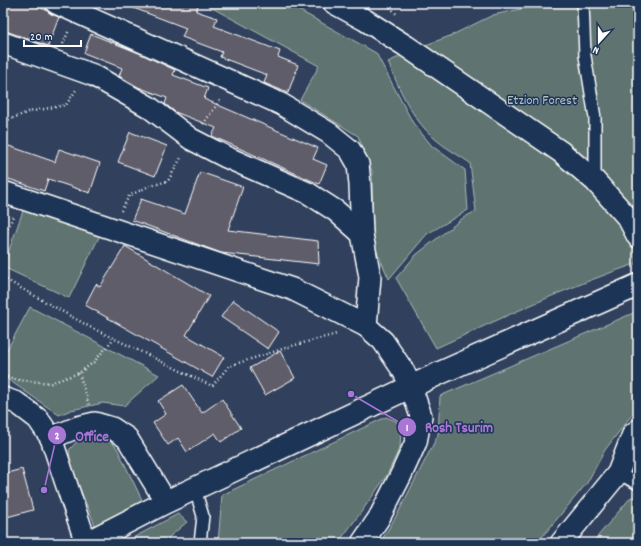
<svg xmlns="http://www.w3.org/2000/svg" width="641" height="546" font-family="Dekko,sans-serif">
<rect width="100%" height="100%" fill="#31415d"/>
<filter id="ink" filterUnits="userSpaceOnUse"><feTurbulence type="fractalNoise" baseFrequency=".025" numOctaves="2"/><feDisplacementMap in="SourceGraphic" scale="8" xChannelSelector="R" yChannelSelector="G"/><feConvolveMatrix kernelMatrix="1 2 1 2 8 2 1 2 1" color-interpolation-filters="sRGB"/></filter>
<g filter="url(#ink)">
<!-- green -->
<g fill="#5e736f" stroke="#aeb9b7">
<polygon points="203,3 286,3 376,53 413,123 432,146 465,170 468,210 427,234 389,279 373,243 372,171 358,136 300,100 319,66"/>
<path d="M 548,3 L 638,3 L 638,263 C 569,286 502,318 436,348 L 396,278 L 416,255 L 463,218 L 476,211 L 470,163 C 459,155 445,148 434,138 C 412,119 399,89 388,62 L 423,46 L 450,36 L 493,15 Z"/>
<polygon points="24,208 101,233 69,298 3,267"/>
<polygon points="30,307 159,375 124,406 103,403 71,410 59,415 3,376 3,357"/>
<polygon points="638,311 638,408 631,416 605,450 587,483 537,543 380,543 398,513 438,435 440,396"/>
<polygon points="386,417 396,421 401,429 400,447 387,475 362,511 338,543 218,543 222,495"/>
<polygon points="85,433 102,433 117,448 143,502 95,525 71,467 69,450"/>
<polygon points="631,497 638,499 638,543 592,543"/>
<polygon points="178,514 187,522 162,543 123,543"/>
</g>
<!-- building -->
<g fill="#5f5d6a" stroke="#fff">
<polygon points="3,3 29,3 46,10 51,14 59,17 48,46 3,30"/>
<polygon points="123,3 199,3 196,11 217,18 214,26 280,51 278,57 298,65 288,93 264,83 267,75 220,57 222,52 182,37 186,28 123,4"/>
<polygon points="91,34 139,53 175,70 173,75 208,88 204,99 318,148 313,159 327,165 319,184 212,136 216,128 175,112 165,104 167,98 138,87 119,76 122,68 84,53"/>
<polygon points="130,132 167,146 155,176 118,162"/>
<polygon points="6,145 55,162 59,149 100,163 90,193 48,179 44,191 3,177 3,153"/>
<polygon points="200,172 243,187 228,230 318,241 319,264 221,253 132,220 141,199 185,214"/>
<polygon points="125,246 209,296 186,335 224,357 212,377 85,305 96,284 100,287"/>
<polygon points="233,300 279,332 268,349 221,317"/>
<polygon points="280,351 295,378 265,395 250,368"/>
<polygon points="183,385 202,413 222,399 241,428 221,442 215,433 187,452 178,438 168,445 153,423 166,414 158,401"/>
<polygon points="22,469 33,510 3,518 3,474"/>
</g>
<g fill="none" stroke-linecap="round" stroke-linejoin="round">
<!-- lane casing -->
<g stroke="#fff" stroke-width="14">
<g id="lane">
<polyline points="583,3 585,56 595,118 595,181"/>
<polyline points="618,473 638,484"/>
<polyline points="195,489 203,516 200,543"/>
</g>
</g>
<!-- street casing -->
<g stroke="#fff" stroke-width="24">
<g id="street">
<polyline points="56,3 281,104 329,133 350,150 358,164 360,185 362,234 370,277 366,326 383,341 404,372 411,387 421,416 416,442 401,475 379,518 362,543"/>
<polyline points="334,3 365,20 406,46 561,152 595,181 628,218 638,237"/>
<polyline points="3,43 93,75 149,107 191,139 226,157 308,193 336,211 362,234"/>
<polyline points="3,192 292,289 366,326"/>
<polyline points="3,398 17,403 38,419 51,438 86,543"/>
<polyline points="51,438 78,427 95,423 112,428 127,438 166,502"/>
<polyline points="561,543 618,473 633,434 638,430"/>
</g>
</g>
<!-- secondary casing -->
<g stroke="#fff" stroke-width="25">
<polyline id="secondary" points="86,543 166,502 440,373 638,285"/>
</g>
<!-- path -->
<g stroke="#fff" stroke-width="2.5" stroke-dasharray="1 3" stroke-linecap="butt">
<polyline points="383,3 391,8 398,16"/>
<polyline points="63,44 69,30"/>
<polyline points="203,124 221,99"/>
<polyline points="3,130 8,120 28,112 66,105 76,90"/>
<polyline points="121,211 129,196 147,187 168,181 182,156"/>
<polyline points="3,244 13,216"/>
<polyline points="3,278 90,327 212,386 229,366 295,345 337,334"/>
<polyline points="79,373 89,405"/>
<polyline points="3,376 19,380 51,383 79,373 94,362 114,338"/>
</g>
<!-- lane -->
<use href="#lane" stroke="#1d3557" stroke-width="11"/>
<!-- street -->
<use href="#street" stroke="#1d3557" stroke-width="21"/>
<!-- secondary -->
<use href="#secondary" stroke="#1d3557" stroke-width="22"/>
</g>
</g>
<g text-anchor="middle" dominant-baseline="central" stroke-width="3" stroke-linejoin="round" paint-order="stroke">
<!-- park labels -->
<g font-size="14" fill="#b7c0be" stroke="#1d3557">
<text x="542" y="101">Etzion Forest</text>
</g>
</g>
<!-- callouts -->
<path fill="none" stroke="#a976d5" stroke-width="1.5" d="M351 394L407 427M44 490L57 435"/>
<g fill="#a976d5" stroke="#1d3557" stroke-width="1.5">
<circle cx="351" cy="394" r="4"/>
<circle cx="44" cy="490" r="4"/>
<circle cx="407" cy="427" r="10"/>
<circle cx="57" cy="435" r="10"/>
</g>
<g font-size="12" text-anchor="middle" font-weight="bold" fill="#fff">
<text x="407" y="431">1</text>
<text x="57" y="439">2</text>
</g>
<g font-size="15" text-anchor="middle" font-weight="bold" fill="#a976d5" stroke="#1d3557" stroke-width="3" stroke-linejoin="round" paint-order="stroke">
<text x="459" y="432">Rosh Tsurim</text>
<text x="92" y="441">Office</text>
</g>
<!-- margin -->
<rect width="641" height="546" fill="none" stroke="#1d3557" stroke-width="16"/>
<rect x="8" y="8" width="625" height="530" fill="none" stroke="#fff" stroke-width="1.5" filter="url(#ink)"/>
<!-- north arrow -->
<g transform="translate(599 42) rotate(201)" stroke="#1d3557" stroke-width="3" paint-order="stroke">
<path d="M0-3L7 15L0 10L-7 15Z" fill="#ffffff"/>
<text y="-6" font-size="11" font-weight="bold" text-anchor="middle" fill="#ffffff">N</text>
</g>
<!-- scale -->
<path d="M24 40v6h57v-6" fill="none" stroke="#ffffff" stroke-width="2"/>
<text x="30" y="40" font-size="12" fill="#ffffff" stroke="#1d3557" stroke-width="3" paint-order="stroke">20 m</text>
</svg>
